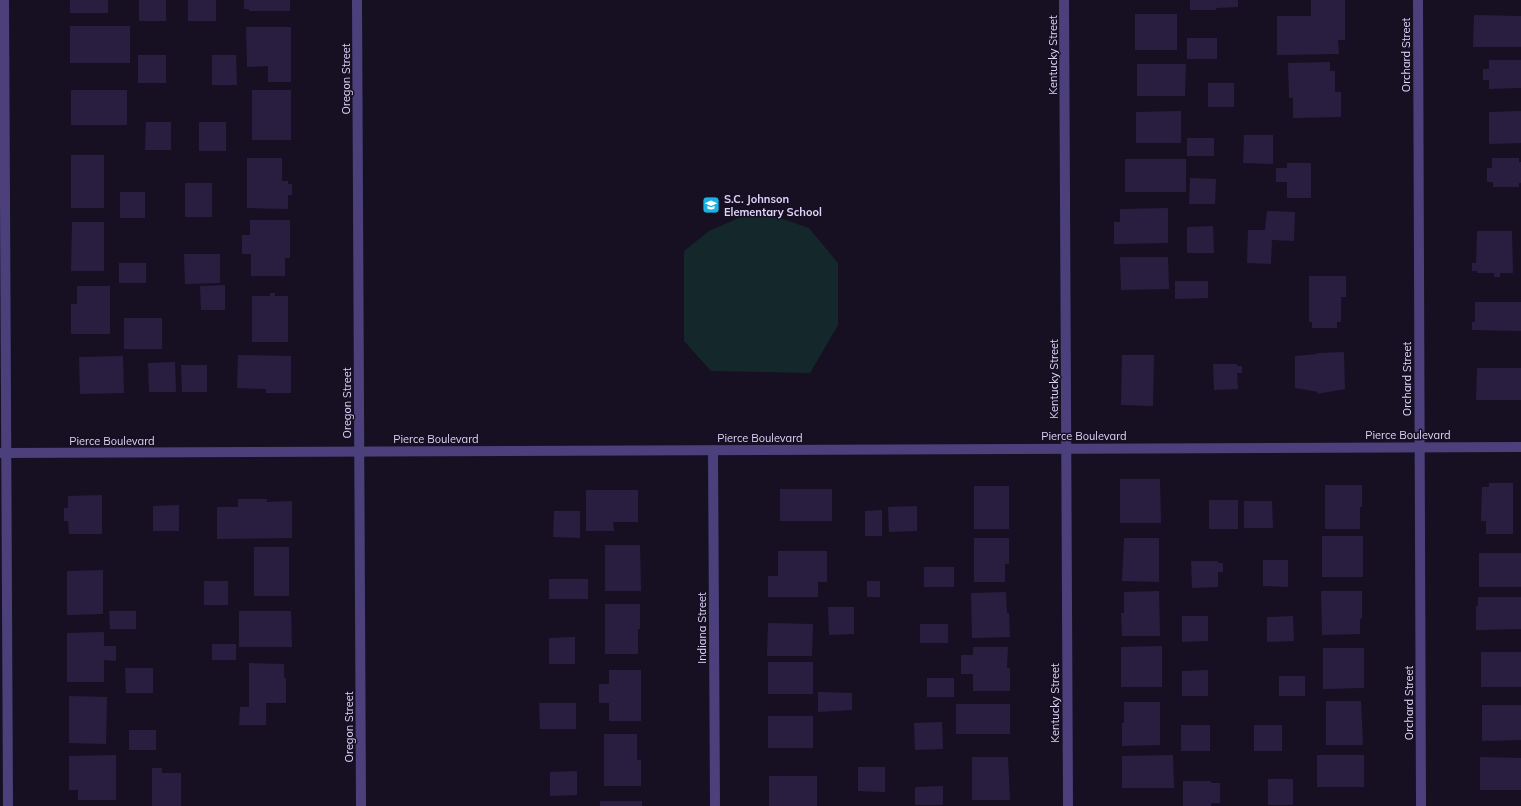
<svg xmlns="http://www.w3.org/2000/svg" width="1521" height="806" font-family="Mulish,sans-serif">
<rect width="100%" height="100%" fill="#161022"/>
<!-- green -->
<polygon fill="#14282b" points="757,210 809,228 838,263 838,325 810,373 711,371 684,341 684,251 709,231"/>
<!-- building -->
<g fill="#2a1e40">
<rect x="70" y="0" width="38" height="13"/>
<rect x="139" y="0" width="27" height="21"/>
<rect x="188" y="0" width="28" height="21"/>
<polygon points="244,0 290,0 290,11 249,11 249,9 244,9"/>
<polygon points="1190,0 1238,0 1238,7 1216,8 1216,10 1190,10"/>
<polygon points="1311,0 1345,0 1345,40 1338,40 1339,54 1277,55 1277,16 1311,16"/>
<rect x="1135" y="14" width="42" height="36"/>
<polygon points="1474,15 1521,16 1521,47 1473,47"/>
<rect x="70" y="26" width="60" height="37"/>
<polygon points="246,27 291,27 291,82 268,82 268,66 247,67"/>
<rect x="1187" y="38" width="30" height="21"/>
<rect x="138" y="55" width="28" height="28"/>
<polygon points="212,55 236,55 237,85 212,85"/>
<polygon points="1489,60 1521,60 1521,88 1489,89 1489,80 1483,80 1483,69 1489,69"/>
<polygon points="1330,62 1330,71 1335,71 1335,92 1341,92 1341,117 1293,118 1293,98 1289,98 1288,63"/>
<polygon points="1137,64 1186,64 1185,96 1137,96"/>
<rect x="1208" y="83" width="26" height="24"/>
<rect x="71" y="90" width="56" height="35"/>
<rect x="252" y="90" width="39" height="50"/>
<polygon points="1181,111 1181,143 1136,143 1136,112"/>
<polygon points="1521,111 1521,143 1489,144 1489,112"/>
<polygon points="146,122 171,122 171,150 145,150"/>
<rect x="199" y="122" width="27" height="29"/>
<polygon points="1244,135 1273,135 1273,164 1243,163"/>
<rect x="1187" y="138" width="27" height="18"/>
<rect x="71" y="155" width="33" height="53"/>
<polygon points="247,158 282,158 282,181 288,181 288,184 292,184 292,195 288,195 288,209 247,208"/>
<polygon points="1492,158 1519,158 1519,162 1521,162 1521,183 1519,183 1519,187 1493,187 1493,182 1487,182 1487,168 1492,168"/>
<rect x="1125" y="159" width="61" height="33"/>
<polygon points="1287,163 1311,163 1311,198 1287,198 1287,182 1276,182 1276,168 1287,168"/>
<polygon points="1190,178 1216,179 1215,204 1189,204"/>
<rect x="185" y="183" width="27" height="34"/>
<rect x="120" y="192" width="25" height="26"/>
<polygon points="1168,208 1168,243 1114,244 1114,222 1120,222 1120,209"/>
<polygon points="1267,211 1295,212 1294,241 1272,240 1271,264 1247,263 1248,230 1265,230"/>
<polygon points="250,220 290,220 290,258 285,258 285,276 251,276 251,254 242,254 242,235 250,235"/>
<polygon points="72,222 104,222 104,271 71,271"/>
<polygon points="1213,226 1214,253 1187,253 1187,227"/>
<polygon points="1477,231 1512,231 1513,273 1500,273 1500,277 1494,277 1494,273 1477,273 1477,271 1472,271 1472,263 1476,263"/>
<polygon points="184,254 220,254 220,283 185,284"/>
<polygon points="1120,257 1168,257 1169,289 1121,290"/>
<rect x="119" y="263" width="27" height="20"/>
<polygon points="1309,276 1346,276 1346,297 1341,297 1341,322 1337,322 1337,328 1312,328 1312,322 1309,322"/>
<polygon points="1175,281 1208,281 1208,298 1175,299"/>
<polygon points="225,285 225,310 201,310 200,286"/>
<polygon points="77,286 110,286 110,334 71,334 71,304 77,304"/>
<polygon points="270,293 275,293 275,296 288,296 288,342 252,342 252,296 270,296"/>
<polygon points="1475,302 1521,302 1521,331 1472,330 1472,322 1475,322"/>
<rect x="124" y="318" width="38" height="31"/>
<polygon points="1344,352 1345,389 1317,394 1318,392 1295,388 1295,356 1317,354 1317,353"/>
<polygon points="238,355 291,356 291,393 266,393 266,389 237,388"/>
<polygon points="1122,355 1154,355 1153,406 1121,405"/>
<polygon points="123,356 124,393 80,394 79,357"/>
<polygon points="175,362 176,392 149,392 148,363"/>
<polygon points="1213,364 1237,364 1237,366 1242,366 1242,373 1237,373 1238,389 1214,390"/>
<polygon points="181,365 207,365 207,392 182,392"/>
<polygon points="1477,368 1521,368 1521,400 1476,400"/>
<polygon points="1120,479 1160,479 1161,523 1120,523"/>
<polygon points="1489,483 1513,483 1513,534 1486,534 1486,521 1481,521 1482,487 1489,487"/>
<polygon points="1325,485 1362,485 1362,507 1360,507 1360,529 1325,529"/>
<rect x="974" y="486" width="35" height="43"/>
<rect x="780" y="489" width="52" height="32"/>
<polygon points="586,490 638,490 638,522 613,522 614,531 586,531"/>
<polygon points="102,495 102,534 69,534 68,521 64,521 64,508 68,508 68,496"/>
<polygon points="238,499 267,499 267,502 292,501 292,538 217,539 217,507 238,507"/>
<rect x="1209" y="500" width="29" height="29"/>
<polygon points="1244,501 1272,501 1273,528 1244,528"/>
<polygon points="179,505 179,531 153,531 153,506"/>
<polygon points="917,506 917,531 889,532 888,507"/>
<polygon points="882,510 882,536 865,536 865,511"/>
<polygon points="554,511 580,511 580,538 553,537"/>
<rect x="1322" y="536" width="41" height="41"/>
<polygon points="974,538 1009,538 1009,564 1005,564 1005,582 974,582"/>
<polygon points="1124,538 1159,538 1159,582 1122,581"/>
<polygon points="605,545 640,545 641,591 605,591"/>
<rect x="254" y="547" width="35" height="49"/>
<polygon points="778,551 827,551 827,582 818,582 818,597 768,597 768,576 778,576"/>
<rect x="1479" y="553" width="42" height="34"/>
<polygon points="1263,560 1288,560 1288,587 1263,586"/>
<polygon points="1191,561 1218,561 1218,563 1223,563 1223,572 1218,572 1218,587 1192,588"/>
<rect x="924" y="567" width="30" height="20"/>
<polygon points="103,570 103,614 67,615 67,571"/>
<rect x="549" y="579" width="39" height="20"/>
<rect x="204" y="581" width="24" height="24"/>
<rect x="867" y="581" width="13" height="16"/>
<polygon points="1159,591 1160,636 1122,636 1121,613 1124,613 1124,592"/>
<polygon points="1321,591 1362,591 1362,618 1360,619 1360,634 1322,635"/>
<polygon points="1006,592 1007,613 1009,613 1010,637 972,638 971,593"/>
<polygon points="1478,597 1521,597 1521,629 1476,630 1476,606 1478,606"/>
<polygon points="605,604 640,604 640,629 638,629 638,654 605,654"/>
<polygon points="828,607 854,607 854,634 829,635"/>
<polygon points="109,611 136,611 136,629 110,629"/>
<polygon points="239,611 291,611 292,647 239,647"/>
<polygon points="1182,616 1208,616 1208,641 1182,642"/>
<polygon points="1293,616 1294,641 1267,642 1267,617"/>
<polygon points="768,623 813,624 812,656 767,656"/>
<rect x="920" y="624" width="28" height="19"/>
<polygon points="104,632 104,646 116,646 116,661 104,660 104,682 67,682 67,633"/>
<polygon points="575,637 575,664 549,664 549,638"/>
<rect x="212" y="644" width="24" height="16"/>
<polygon points="1162,646 1162,687 1121,687 1121,647"/>
<polygon points="973,647 1008,647 1007,668 1010,668 1010,691 973,691 973,674 961,674 961,655 973,655"/>
<polygon points="1323,648 1364,648 1364,688 1323,689"/>
<rect x="1481" y="652" width="40" height="35"/>
<rect x="768" y="662" width="45" height="32"/>
<polygon points="249,663 284,664 284,678 286,678 286,703 266,703 266,725 239,725 240,707 249,707"/>
<polygon points="125,668 153,668 153,693 126,693"/>
<polygon points="609,670 641,670 641,721 609,721 609,703 599,703 599,684 609,684"/>
<polygon points="1208,670 1208,696 1182,696 1182,671"/>
<rect x="1279" y="676" width="26" height="20"/>
<rect x="927" y="678" width="27" height="19"/>
<polygon points="818,692 852,693 852,710 818,712"/>
<polygon points="69,696 107,697 106,744 69,743"/>
<polygon points="1326,701 1361,701 1363,745 1326,745"/>
<polygon points="1124,702 1160,702 1160,745 1122,746 1122,723 1124,723"/>
<polygon points="539,703 576,703 576,729 540,729"/>
<rect x="956" y="704" width="54" height="30"/>
<polygon points="1482,705 1521,705 1521,740 1482,741"/>
<rect x="768" y="716" width="45" height="32"/>
<polygon points="942,722 943,749 915,750 914,723"/>
<rect x="1181" y="725" width="29" height="26"/>
<rect x="1254" y="725" width="28" height="26"/>
<rect x="129" y="730" width="27" height="20"/>
<polygon points="604,734 637,734 637,760 641,760 641,786 604,786"/>
<polygon points="116,755 116,800 78,800 78,790 69,790 69,756"/>
<polygon points="1173,755 1174,788 1122,788 1122,756"/>
<rect x="1317" y="755" width="47" height="32"/>
<polygon points="972,757 1008,757 1010,800 972,800"/>
<polygon points="1480,757 1521,758 1521,790 1480,790"/>
<polygon points="858,767 885,767 885,792 858,791"/>
<polygon points="152,768 162,768 162,773 181,773 181,806 152,806"/>
<polygon points="577,771 577,795 550,796 550,772"/>
<rect x="769" y="776" width="48" height="30"/>
<rect x="1268" y="779" width="25" height="26"/>
<polygon points="1183,781 1211,781 1211,783 1220,783 1220,803 1211,803 1211,806 1183,806"/>
<polygon points="943,786 943,805 915,805 915,787"/>
<rect x="600" y="801" width="42" height="5"/>
</g>
<g fill="none" stroke-linecap="round" stroke-linejoin="round">
<!-- street -->
<g stroke="#4b407b" stroke-width="10">
<polyline points="4,0 8,806"/>
<polyline points="357,0 361,806"/>
<polyline points="1064,0 1068,806"/>
<polyline points="1418,0 1421,806"/>
<polyline points="713,450 715,806"/>
<polyline points="0,453 1521,447"/>
</g>
</g>
<!-- icons -->
<defs>
<g id="school-square" transform="scale(0.9)"><rect x="-9" y="-9" width="18" height="18" rx="4" fill="#19b2e3" stroke="#161022"/><path d="M0-5L7-2L0 1L-7-2ZM-4 1L0 2.5L4 1V4Q0 6-4 4Z" fill="#fff"/></g>
</defs>
<g fill-rule="evenodd">
<use href="#school-square" x="711" y="205"/>
</g>
<g text-anchor="middle" dominant-baseline="central" stroke-width="3" stroke-linejoin="round" paint-order="stroke">
<!-- street labels -->
<g font-size="11" fill="#dfd5fa" stroke="#161022">
<text transform="translate(1053 55) rotate(-90)">Kentucky Street</text>
<text transform="translate(1406 55) rotate(-90)">Orchard Street</text>
<text transform="translate(346 79) rotate(-90)">Oregon Street</text>
<text transform="translate(1054 379) rotate(-90)">Kentucky Street</text>
<text transform="translate(1407 379) rotate(-90)">Orchard Street</text>
<text transform="translate(347 403) rotate(-90)">Oregon Street</text>
<text x="1408" y="435">Pierce Boulevard</text>
<text x="1084" y="436">Pierce Boulevard</text>
<text x="760" y="438">Pierce Boulevard</text>
<text x="436" y="439">Pierce Boulevard</text>
<text x="112" y="441">Pierce Boulevard</text>
<text transform="translate(702 628) rotate(-90)">Indiana Street</text>
<text transform="translate(1055 703) rotate(-90)">Kentucky Street</text>
<text transform="translate(1409 703) rotate(-90)">Orchard Street</text>
<text transform="translate(349 727) rotate(-90)">Oregon Street</text>
</g>
<!-- poi labels -->
<g font-size="11" font-weight="bold" fill="#dfd5fa" stroke="#161022" text-anchor="start">
<text x="724" y="199">S.C. Johnson<tspan x="724" dy="13">Elementary School</tspan></text>
</g>
</g>
</svg>
